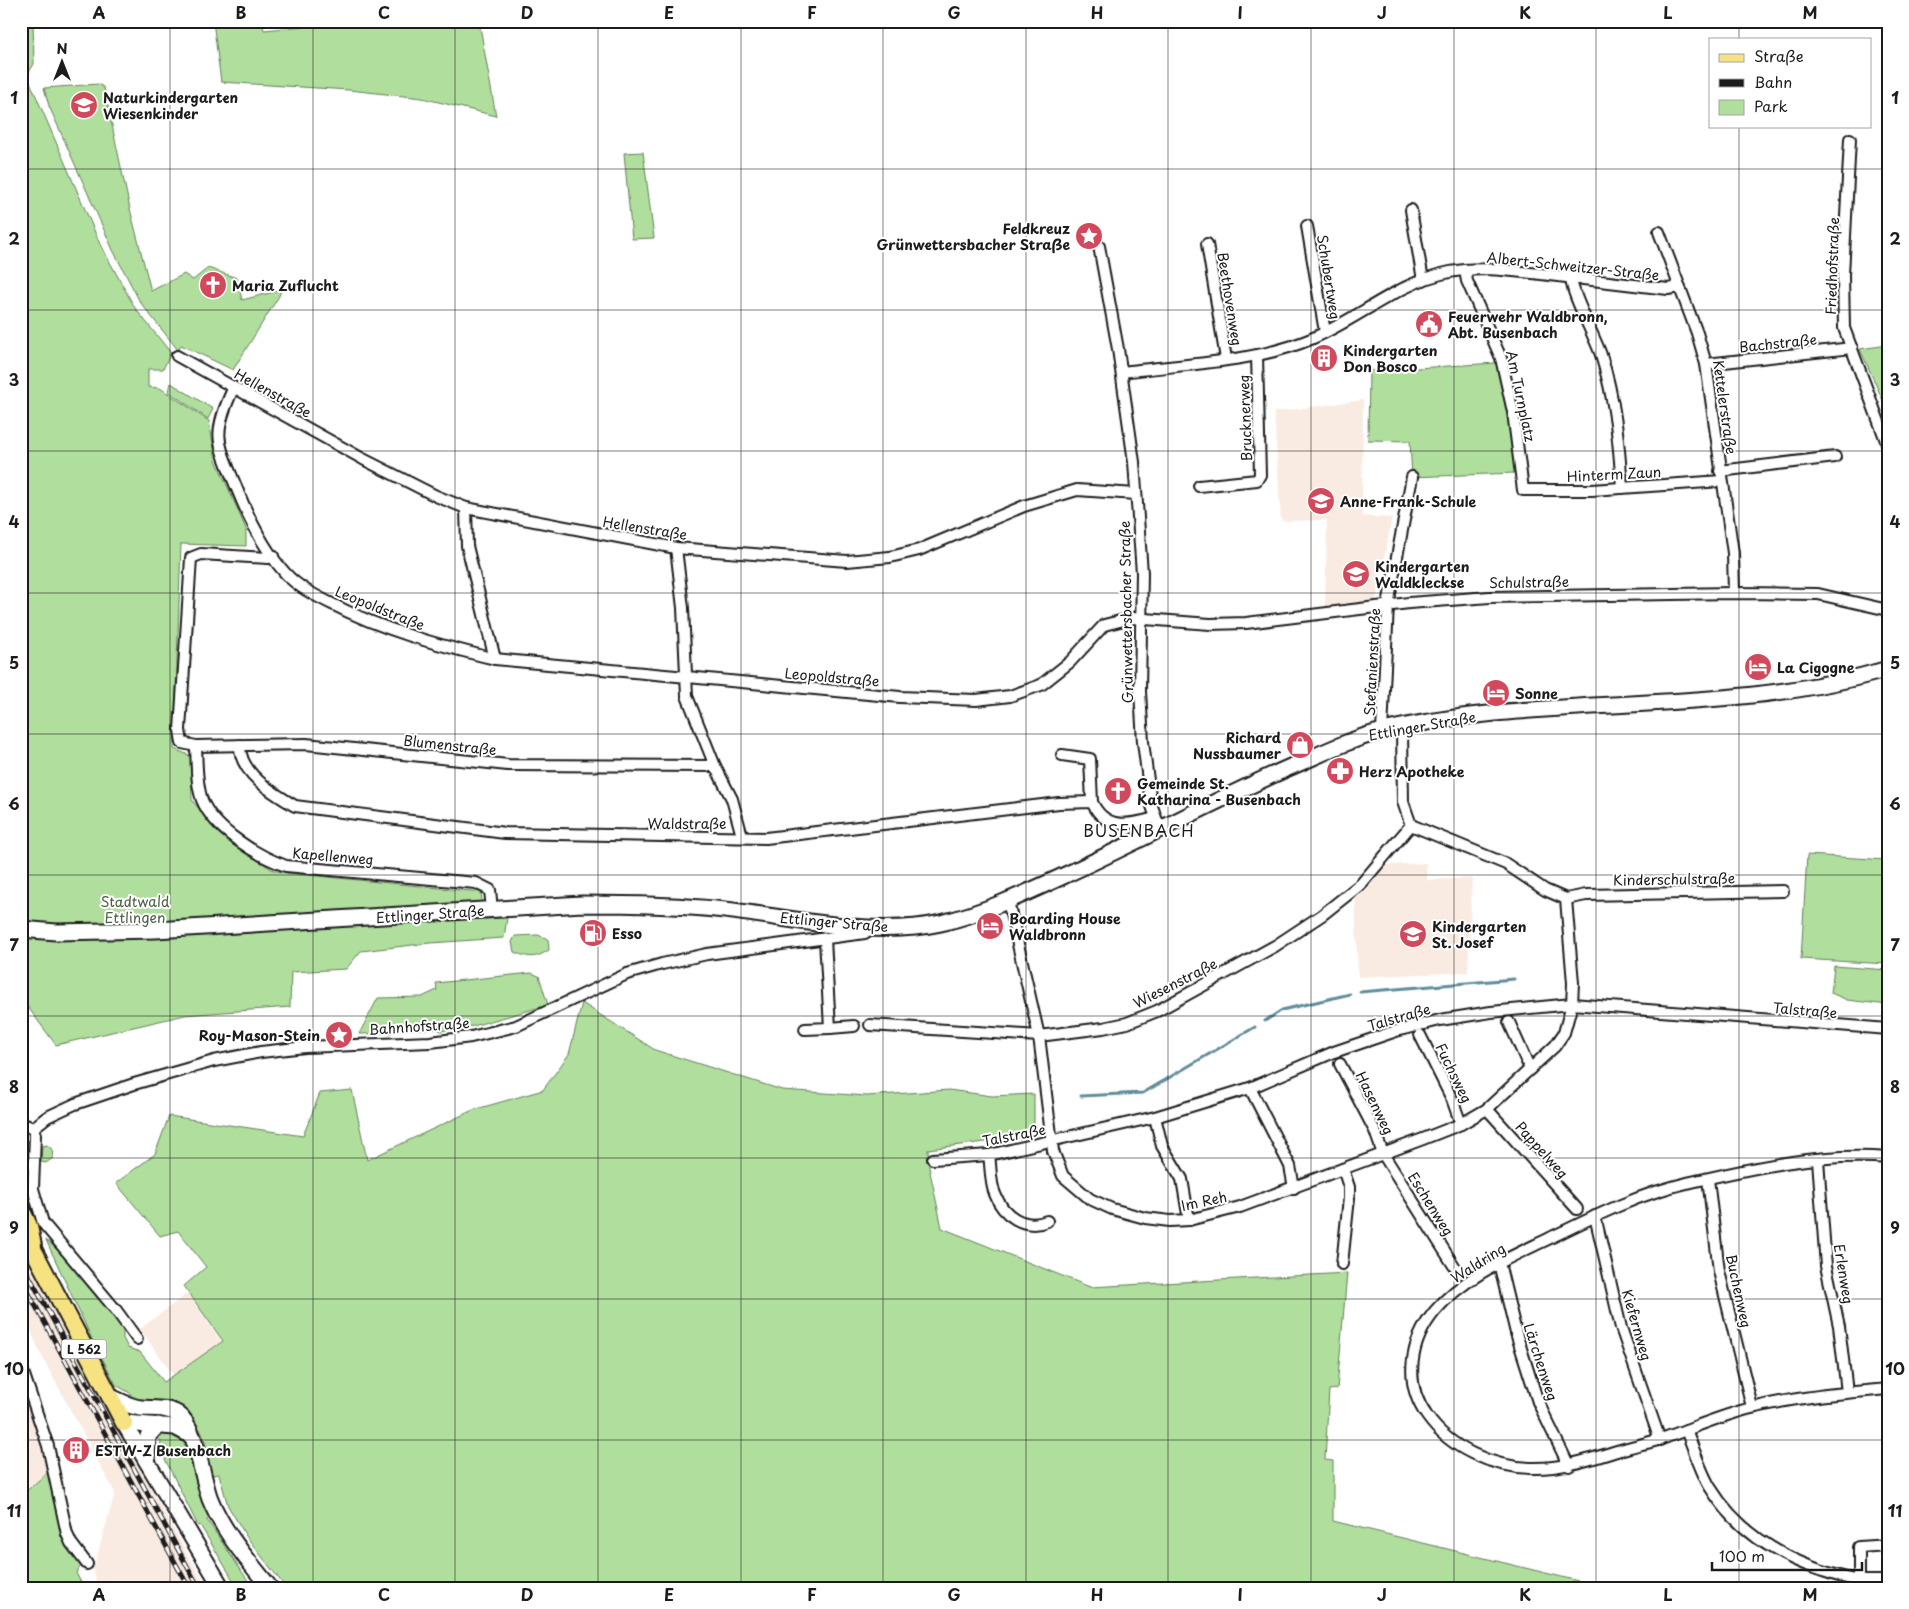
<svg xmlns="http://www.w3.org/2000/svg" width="1909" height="1609" font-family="'Playpen Sans',sans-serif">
<rect width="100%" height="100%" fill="#fff"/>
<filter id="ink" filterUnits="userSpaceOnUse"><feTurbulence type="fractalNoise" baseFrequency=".02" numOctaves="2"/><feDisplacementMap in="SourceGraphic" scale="10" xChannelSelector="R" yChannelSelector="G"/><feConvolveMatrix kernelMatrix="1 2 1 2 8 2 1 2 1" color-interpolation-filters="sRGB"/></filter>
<g filter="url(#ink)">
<!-- built -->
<g fill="#faebe2">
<polygon points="1363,400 1362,516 1392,518 1376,600 1325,609 1327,520 1281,521 1274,412"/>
<polygon points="1426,863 1427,880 1472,878 1468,972 1358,977 1355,896 1387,865"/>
<polygon points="21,1247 118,1430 207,1588 84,1588 96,1580 93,1570 115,1493 40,1353 21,1307"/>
<polygon points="188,1293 221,1341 174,1376 140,1329"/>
<polygon points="21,1382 48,1472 21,1496"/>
</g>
<!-- green -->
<g fill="#afde9d" stroke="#667d5c">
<polygon points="21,21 33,21 34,64 27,75 100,244 135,308 171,353 163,369 148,369 148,387 160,388 209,421 216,460 246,529 246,546 181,544 174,749 191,756 192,800 220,835 273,870 287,873 481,892 484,919 507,918 504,938 430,943 361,951 346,969 291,972 290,1007 185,1015 56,1045 21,998"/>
<polygon points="213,21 262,21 264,30 305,26 304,21 479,21 496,116 422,98 349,90 221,82"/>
<polygon points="99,84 104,88 130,209 151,291 184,274 193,280 208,268 237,278 242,300 281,290 279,296 233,370 181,345 178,350 140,302 113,250 49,106 44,88"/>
<polygon points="643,152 654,238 632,239 624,153"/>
<polygon points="1888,345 1888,412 1860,349"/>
<polygon points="1496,363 1509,409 1515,473 1412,477 1410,441 1368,440 1369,371"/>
<polygon points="171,383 213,409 208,419 169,392"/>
<polygon points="1807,855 1888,860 1888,964 1801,959"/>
<path d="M 538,935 L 548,939 L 549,950 C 535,959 529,958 514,952 L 512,942 L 515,936 Z"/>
<polygon points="1834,966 1888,970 1888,1005 1847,1000 1831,993"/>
<polygon points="531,973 539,976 548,1005 473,1026 440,1031 439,1029 400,1029 391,1033 359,1034 378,998 422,997 437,990 436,983"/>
<path d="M 582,1003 L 655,1050 L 782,1090 L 867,1096 L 949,1090 L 992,1096 L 1034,1094 L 1034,1136 L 928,1149 L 929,1167 L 942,1228 L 1090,1287 L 1347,1273 L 1337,1389 L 1329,1390 L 1325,1460 L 1333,1461 L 1333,1521 L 1607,1588 L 286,1588 L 246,1536 L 228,1506 L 219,1474 L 208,1476 C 207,1465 208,1452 205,1442 C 199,1420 180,1404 157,1401 C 150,1400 142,1402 134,1401 L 130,1393 L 116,1385 L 113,1379 L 91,1337 L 46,1240 L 63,1255 L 123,1325 L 123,1338 L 128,1348 L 140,1352 L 164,1382 L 223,1341 L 184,1286 L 206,1267 L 178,1231 L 160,1236 L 116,1183 L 155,1154 L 169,1116 L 303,1136 L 320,1093 L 352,1090 L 367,1160 L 473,1110 L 543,1090 L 569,1054 Z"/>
<polygon points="47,1145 52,1149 53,1158 46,1163 41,1162 42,1146"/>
<path d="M 160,1431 C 189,1432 189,1458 196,1480 C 200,1493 205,1505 211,1518 L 207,1520 L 253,1588 L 238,1588 L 200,1525 L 198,1526 L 160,1449 L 161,1441 L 154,1436 Z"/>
<polygon points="48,1472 65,1538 81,1566 76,1573 84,1588 21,1588 21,1496"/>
</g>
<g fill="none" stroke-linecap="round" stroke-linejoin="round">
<!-- stream -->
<g stroke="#618c9c" stroke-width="3">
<polyline points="1360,992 1514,979"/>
<polyline points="1265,1021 1282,1010 1350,994"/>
<polyline points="1081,1096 1143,1093 1255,1027"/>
</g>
<!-- street casing -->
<g stroke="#1c1c1c" stroke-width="14">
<g id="street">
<polyline points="1850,139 1843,275 1844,328 1888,446"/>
<polyline points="1411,210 1423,280"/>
<polyline points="1307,226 1325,332"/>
<polyline points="1659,232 1697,333 1706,364 1733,553 1734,593"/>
<polyline points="1207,244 1226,359"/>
<polyline points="1099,246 1118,349 1134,462 1142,573 1140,691 1143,742 1151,803 1158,824"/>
<polyline points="1465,270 1467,281 1501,358 1513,412 1523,490 1592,490 1722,481"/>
<path d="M 1571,277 C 1570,291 1595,337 1601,355 C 1615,399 1619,443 1622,488"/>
<polyline points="177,356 363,459 436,496 466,508 676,548 847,561 890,557 919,550 1024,506 1077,490 1136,494"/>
<polyline points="1706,364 1852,348"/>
<path d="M 1122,372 C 1183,364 1254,363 1311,339 C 1359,319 1398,282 1450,272 C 1479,266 1511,271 1541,274 C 1583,279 1626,284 1668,289 L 1680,287"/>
<path d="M 233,389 C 211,437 218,442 237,489 C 249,519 264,550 286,574 C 298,587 314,595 330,603 C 382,630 438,645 495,659 L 900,697 L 976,700 L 1010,696 L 1041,685 L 1070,662 L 1104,625 L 1132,618 L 1210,624 L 1246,623 L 1409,603 L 1490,597 L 1734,593 L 1818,594 L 1888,610"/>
<polyline points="1720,471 1835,457"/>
<polyline points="1199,486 1257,480 1260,475 1257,355"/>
<polyline points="466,508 467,546 495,659"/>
<polyline points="676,548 683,608 687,696 715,766 732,799 742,836"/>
<polyline points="273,556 268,558 201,554 191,558 180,730 182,743 196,746 306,744 508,765 715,766"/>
<polyline points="1382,731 1388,605 1412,477"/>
<path d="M 240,745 C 239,773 273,793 295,806 L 505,833 L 766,838 L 1059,803 L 1092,802 C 1105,831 1130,825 1155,818"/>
<path d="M 196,746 C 197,764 196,783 202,800 C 214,830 258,856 286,866 L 476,883 L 490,890 L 492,910"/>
<polyline points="1062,755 1090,759 1092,802"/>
<polyline points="1566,899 1586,895 1783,891"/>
<polyline points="1008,901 1039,1036 1053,1151 1063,1176 1090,1199 1112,1209 1145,1218 1170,1221 1189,1220 1240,1207 1423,1139 1461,1124 1487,1109 1555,1046 1564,1033 1572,1004 1573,983 1566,899 1545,890 1506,864 1411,825 1403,802 1402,728"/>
<polyline points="1509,1022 1530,1069"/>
<polyline points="870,1025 1039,1036 1103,1028 1127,1023 1157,1011 1275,946 1322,915 1361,884 1411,825"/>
<polyline points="830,1028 854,1026"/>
<polyline points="805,1029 830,1028 825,939"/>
<polyline points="1420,1035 1452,1099 1461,1124"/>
<polyline points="1340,1064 1375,1131 1383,1154 1456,1269"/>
<polyline points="1250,1088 1290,1166 1294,1188"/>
<polyline points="1487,1109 1577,1209"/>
<polyline points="1155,1117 1162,1146 1182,1179 1189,1220"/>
<polyline points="21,1123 33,1128"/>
<polyline points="33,1128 47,1117 75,1104 134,1084 214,1061 261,1052 305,1047 430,1042 471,1037 516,1026 627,974 662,964 707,954 865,933"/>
<polyline points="33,1128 35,1135 33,1189 43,1223 116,1310 137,1339"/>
<path d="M 989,1155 C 991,1167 990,1183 995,1194 C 1003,1216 1025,1230 1047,1221"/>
<path d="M 1888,1158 C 1821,1152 1752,1168 1687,1183 C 1639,1194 1595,1216 1550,1238 C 1511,1257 1464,1276 1435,1311 C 1410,1341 1403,1383 1427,1416 C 1450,1449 1493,1467 1531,1468 C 1562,1469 1588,1460 1617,1451 C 1632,1446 1649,1443 1664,1438 C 1693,1428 1722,1415 1752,1408 C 1796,1397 1843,1393 1888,1389"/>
<polyline points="933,1159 989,1155 1155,1117 1250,1088 1334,1052 1396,1031 1440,1020 1491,1012 1572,1004 1888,1029"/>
<polyline points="1818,1160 1826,1266 1839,1326 1847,1392"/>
<polyline points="1708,1179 1719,1271 1752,1407"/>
<polyline points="1595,1216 1621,1328 1660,1440"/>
<polyline points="1499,1263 1516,1333 1538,1402 1569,1466"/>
<polyline points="1342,1264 1349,1198 1349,1187 1343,1169"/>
<polyline points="21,1366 48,1446 67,1534 71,1543 87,1564"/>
<path d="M 1686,1430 C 1694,1449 1700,1470 1710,1487 C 1743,1541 1800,1568 1859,1581 L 1859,1547 L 1888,1545"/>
<polyline points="1859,1581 1888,1581"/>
</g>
</g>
<!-- secondary casing -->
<g stroke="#1c1c1c" stroke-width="19">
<g id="secondary">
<path d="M 21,929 L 56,932 L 155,930 L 582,904 C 630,904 677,905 725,910 C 793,918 873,938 941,923 C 983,913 1022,895 1061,877 C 1138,842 1211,802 1288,768 C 1319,755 1350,739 1383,731 C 1549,692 1723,718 1888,669"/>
<path d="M 109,1396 C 118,1400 130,1407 141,1408 C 153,1409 167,1407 178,1414 C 196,1426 202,1478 210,1499 C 223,1532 248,1560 270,1588"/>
<polyline points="124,1423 222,1588"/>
<polyline points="124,1423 175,1427 190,1435"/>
<polyline points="147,1461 148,1436 158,1425"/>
</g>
</g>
<!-- primary casing -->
<g stroke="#1c1c1c" stroke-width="20">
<g id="primary">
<polyline points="21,1209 29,1226 33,1246"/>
<polyline points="21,1233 34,1251 124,1423"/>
</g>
</g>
<!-- street -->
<use href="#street" stroke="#fff" stroke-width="10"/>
<!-- secondary -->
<use href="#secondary" stroke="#fff" stroke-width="15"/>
<!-- primary -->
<use href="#primary" stroke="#f7e281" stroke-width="16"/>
<!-- rail casing -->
<g stroke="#1c1c1c" stroke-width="5">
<g id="rail">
<polyline points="21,1261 199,1588"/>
<polyline points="21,1279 189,1588"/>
</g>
</g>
<!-- rail -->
<use href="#rail" stroke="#fff" stroke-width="3" stroke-dasharray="9" stroke-linecap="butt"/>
</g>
</g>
<!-- grid -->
<path fill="none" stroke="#1c1c1c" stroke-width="1" stroke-opacity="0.55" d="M 170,21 L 170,1588M 313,21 L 313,1588M 455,21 L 455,1588M 598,21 L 598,1588M 741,21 L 741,1588M 883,21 L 883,1588M 1026,21 L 1026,1588M 1168,21 L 1168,1588M 1311,21 L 1311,1588M 1454,21 L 1454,1588M 1596,21 L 1596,1588M 1739,21 L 1739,39M 1739,126 L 1739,1588M 21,169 L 1888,169M 21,310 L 1888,310M 21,451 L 1888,451M 21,593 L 1888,593M 21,734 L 1888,734M 21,875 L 1888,875M 21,1016 L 1888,1016M 21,1158 L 1888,1158M 21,1299 L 1888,1299M 21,1440 L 1888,1440"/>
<!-- icons -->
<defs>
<g id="school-disc" transform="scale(1.4375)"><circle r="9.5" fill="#d1495b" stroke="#fff"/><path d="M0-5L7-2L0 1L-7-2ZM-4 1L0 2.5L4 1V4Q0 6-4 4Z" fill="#fff"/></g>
<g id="sight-disc" transform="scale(1.4375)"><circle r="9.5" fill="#d1495b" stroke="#fff"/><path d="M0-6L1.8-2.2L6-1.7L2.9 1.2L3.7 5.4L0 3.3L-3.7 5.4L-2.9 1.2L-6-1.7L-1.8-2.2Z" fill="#fff"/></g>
<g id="church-disc" transform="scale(1.4375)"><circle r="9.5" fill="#d1495b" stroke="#fff"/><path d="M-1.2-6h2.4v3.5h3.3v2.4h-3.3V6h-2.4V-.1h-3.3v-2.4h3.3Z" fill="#fff"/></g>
<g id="civic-disc" transform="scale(1.4375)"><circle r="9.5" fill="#d1495b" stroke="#fff"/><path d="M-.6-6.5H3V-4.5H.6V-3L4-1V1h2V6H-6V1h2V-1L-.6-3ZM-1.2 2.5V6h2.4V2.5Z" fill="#fff"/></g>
<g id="building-disc" transform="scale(1.4375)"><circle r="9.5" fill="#d1495b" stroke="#fff"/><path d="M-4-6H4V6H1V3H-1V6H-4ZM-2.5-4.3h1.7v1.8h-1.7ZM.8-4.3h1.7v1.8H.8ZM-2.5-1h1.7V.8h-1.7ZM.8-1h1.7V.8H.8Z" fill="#fff"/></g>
<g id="hotel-disc" transform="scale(1.4375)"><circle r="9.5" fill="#d1495b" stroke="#fff"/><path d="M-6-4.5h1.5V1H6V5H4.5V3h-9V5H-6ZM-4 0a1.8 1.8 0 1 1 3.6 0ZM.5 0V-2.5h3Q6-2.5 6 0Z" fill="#fff"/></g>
<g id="shop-disc" transform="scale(1.4375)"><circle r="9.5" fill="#d1495b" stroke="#fff"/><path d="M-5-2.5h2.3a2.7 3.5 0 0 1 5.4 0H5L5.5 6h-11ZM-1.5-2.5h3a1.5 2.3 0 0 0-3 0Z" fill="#fff"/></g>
<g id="pharmacy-disc" transform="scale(1.4375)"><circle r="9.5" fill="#d1495b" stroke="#fff"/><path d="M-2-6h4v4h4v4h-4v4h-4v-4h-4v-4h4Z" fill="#fff"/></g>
<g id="fuel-disc" transform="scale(1.4375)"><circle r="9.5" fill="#d1495b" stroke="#fff"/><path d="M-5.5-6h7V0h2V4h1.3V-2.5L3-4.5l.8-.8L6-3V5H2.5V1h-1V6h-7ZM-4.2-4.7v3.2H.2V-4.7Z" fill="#fff"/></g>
</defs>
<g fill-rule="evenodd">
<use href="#school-disc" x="84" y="105"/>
<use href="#sight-disc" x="1089" y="236"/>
<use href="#church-disc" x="213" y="285"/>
<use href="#civic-disc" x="1429" y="324"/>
<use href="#building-disc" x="1324" y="358"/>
<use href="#school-disc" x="1321" y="501"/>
<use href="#school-disc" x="1356" y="574"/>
<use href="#hotel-disc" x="1758" y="667"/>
<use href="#hotel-disc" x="1496" y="693"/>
<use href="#shop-disc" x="1300" y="745"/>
<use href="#pharmacy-disc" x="1340" y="771"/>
<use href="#church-disc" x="1118" y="791"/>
<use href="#hotel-disc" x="990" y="926"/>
<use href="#fuel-disc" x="593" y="933"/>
<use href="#school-disc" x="1413" y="934"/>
<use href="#sight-disc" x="339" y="1035"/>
<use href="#building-disc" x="76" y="1450"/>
</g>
<g text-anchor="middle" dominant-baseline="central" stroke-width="4" stroke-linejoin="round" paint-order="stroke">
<!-- shield labels -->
<rect fill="#fff" stroke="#606060" stroke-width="1" x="61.5" y="1339.5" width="45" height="19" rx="4"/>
<g font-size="12" font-weight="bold" fill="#1c1c1c">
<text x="84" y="1349">L 562</text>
</g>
<!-- poi labels -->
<g font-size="14" font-weight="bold" fill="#1c1c1c" stroke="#fff" text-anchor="start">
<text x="103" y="97">Naturkindergarten<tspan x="103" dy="16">Wiesenkinder</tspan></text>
<text x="1070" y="228" text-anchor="end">Feldkreuz<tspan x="1070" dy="16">Grünwettersbacher Straße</tspan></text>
<text x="232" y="285">Maria Zuflucht</text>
<text x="1448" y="316">Feuerwehr Waldbronn,<tspan x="1448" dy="16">Abt. Busenbach</tspan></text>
<text x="1343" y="350">Kindergarten<tspan x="1343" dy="16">Don Bosco</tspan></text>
<text x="1340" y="501">Anne-Frank-Schule</text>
<text x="1375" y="566">Kindergarten<tspan x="1375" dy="16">Waldkleckse</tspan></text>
<text x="1777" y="667">La Cigogne</text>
<text x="1515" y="693">Sonne</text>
<text x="1281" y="737" text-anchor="end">Richard<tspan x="1281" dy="16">Nussbaumer</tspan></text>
<text x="1359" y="771">Herz Apotheke</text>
<text x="1137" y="783">Gemeinde St.<tspan x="1137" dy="16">Katharina - Busenbach</tspan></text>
<text x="1009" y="918">Boarding House<tspan x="1009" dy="16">Waldbronn</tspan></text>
<text x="1432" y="926">Kindergarten<tspan x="1432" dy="16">St. Josef</tspan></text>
<text x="612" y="933">Esso</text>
<text x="320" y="1035" text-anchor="end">Roy-Mason-Stein</text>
<text x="95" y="1450">ESTW-Z Busenbach</text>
</g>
<!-- street labels -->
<g font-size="14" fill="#1c1c1c" stroke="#fff">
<text transform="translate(1573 266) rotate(6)">Albert-Schweitzer-Straße</text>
<text transform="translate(1832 266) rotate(-88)">Friedhofstraße</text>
<text transform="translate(1329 277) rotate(81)">Schubertweg</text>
<text transform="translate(1230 299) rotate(81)">Beethovenweg</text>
<text transform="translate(1778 343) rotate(-6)">Bachstraße</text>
<text transform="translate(273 393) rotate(29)">Hellenstraße</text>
<text transform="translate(1521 396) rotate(78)">Am Turnplatz</text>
<text transform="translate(1725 407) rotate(82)">Kettelerstraße</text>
<text transform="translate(1245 418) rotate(-92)">Brucknerweg</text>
<text transform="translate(1614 474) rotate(-3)">Hinterm Zaun</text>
<text transform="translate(645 528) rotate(9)">Hellenstraße</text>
<text transform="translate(1529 582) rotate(-1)">Schulstraße</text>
<text transform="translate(380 608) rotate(22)">Leopoldstraße</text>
<text transform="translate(1126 612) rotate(-91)">Grünwettersbacher Straße</text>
<text transform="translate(1372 662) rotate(-87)">Stefanienstraße</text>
<text transform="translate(832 677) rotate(5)">Leopoldstraße</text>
<text transform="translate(1422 726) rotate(-10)">Ettlinger Straße</text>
<text transform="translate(450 745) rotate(6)">Blumenstraße</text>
<text x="687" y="823">Waldstraße</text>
<text transform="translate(333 856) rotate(5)">Kapellenweg</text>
<text transform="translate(1674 879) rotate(-1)">Kinderschulstraße</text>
<text transform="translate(430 914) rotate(-4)">Ettlinger Straße</text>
<text transform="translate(834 922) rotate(5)">Ettlinger Straße</text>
<text transform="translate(1175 983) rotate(-27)">Wiesenstraße</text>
<text transform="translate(1805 1010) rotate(5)">Talstraße</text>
<text transform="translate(1399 1017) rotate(-16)">Talstraße</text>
<text transform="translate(419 1026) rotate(-4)">Bahnhofstraße</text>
<text transform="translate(1454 1073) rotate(64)">Fuchsweg</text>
<text transform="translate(1375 1103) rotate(64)">Hasenweg</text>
<text transform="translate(1014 1135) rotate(-11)">Talstraße</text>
<text transform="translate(1542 1150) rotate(48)">Pappelweg</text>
<text transform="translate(1204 1201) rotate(-12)">Im Reh</text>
<text transform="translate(1431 1204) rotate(58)">Eschenweg</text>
<text transform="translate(1478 1263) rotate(-32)">Waldring</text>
<text transform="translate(1844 1274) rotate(81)">Erlenweg</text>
<text transform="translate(1739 1291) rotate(78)">Buchenweg</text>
<text transform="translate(1637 1325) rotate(74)">Kiefernweg</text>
<text transform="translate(1541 1362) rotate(72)">Lärchenweg</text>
</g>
<!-- park labels -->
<g font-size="14" fill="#4f6049" stroke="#fff">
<text x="135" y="901">Stadtwald<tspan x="135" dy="16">Ettlingen</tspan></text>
</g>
<!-- quarter labels -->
<g font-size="16" letter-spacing="1" fill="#1c1c1c" stroke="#fff">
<text x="1139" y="830">BUSENBACH</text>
</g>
</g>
<!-- margin -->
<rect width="1909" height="1609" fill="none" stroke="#fff" stroke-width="55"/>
<!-- legend -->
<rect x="1709" y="38" width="162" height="90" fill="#ffffff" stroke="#a4a4a4"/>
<rect x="1719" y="54" width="25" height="8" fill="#f7e281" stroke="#a4a4a4"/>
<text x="1754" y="62" font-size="15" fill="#1c1c1c">Straße</text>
<rect x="1719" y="79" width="25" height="8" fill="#1c1c1c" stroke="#a4a4a4"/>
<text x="1754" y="88" font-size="15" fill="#1c1c1c">Bahn</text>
<rect x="1719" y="100" width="25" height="15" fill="#afde9d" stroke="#a4a4a4"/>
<text x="1754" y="112" font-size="15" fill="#1c1c1c">Park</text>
<!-- north arrow -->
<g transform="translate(62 62)" stroke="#ffffff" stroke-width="4" paint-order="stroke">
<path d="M0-4L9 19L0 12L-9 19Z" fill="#1c1c1c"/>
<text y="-8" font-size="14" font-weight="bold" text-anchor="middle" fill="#1c1c1c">N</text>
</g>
<!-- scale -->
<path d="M1712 1562v8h150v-8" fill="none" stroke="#1c1c1c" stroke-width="2.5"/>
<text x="1719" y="1562" font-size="15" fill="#1c1c1c" stroke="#ffffff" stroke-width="4" paint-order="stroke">100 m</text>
<rect x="28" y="28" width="1854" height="1554" fill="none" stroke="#1c1c1c" stroke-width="2"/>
<g font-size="16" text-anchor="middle" font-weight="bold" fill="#1c1c1c">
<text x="99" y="19">A</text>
<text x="241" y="19">B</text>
<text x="384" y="19">C</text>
<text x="527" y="19">D</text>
<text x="669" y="19">E</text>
<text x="812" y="19">F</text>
<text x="954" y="19">G</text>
<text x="1097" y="19">H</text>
<text x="1240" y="19">I</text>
<text x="1382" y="19">J</text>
<text x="1525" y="19">K</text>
<text x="1668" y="19">L</text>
<text x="1810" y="19">M</text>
<text x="14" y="104">1</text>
<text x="1895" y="104">1</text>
<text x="14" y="245">2</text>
<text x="1895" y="245">2</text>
<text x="14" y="386">3</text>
<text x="1895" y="386">3</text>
<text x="14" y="528">4</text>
<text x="1895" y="528">4</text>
<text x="14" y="669">5</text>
<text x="1895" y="669">5</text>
<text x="14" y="810">6</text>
<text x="1895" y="810">6</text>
<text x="14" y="951">7</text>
<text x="1895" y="951">7</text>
<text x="14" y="1093">8</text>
<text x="1895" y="1093">8</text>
<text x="14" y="1234">9</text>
<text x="1895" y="1234">9</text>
<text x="14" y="1375">10</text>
<text x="1895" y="1375">10</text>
<text x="14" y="1517">11</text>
<text x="1895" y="1517">11</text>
<text x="99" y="1601">A</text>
<text x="241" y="1601">B</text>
<text x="384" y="1601">C</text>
<text x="527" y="1601">D</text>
<text x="669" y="1601">E</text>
<text x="812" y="1601">F</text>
<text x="954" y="1601">G</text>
<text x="1097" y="1601">H</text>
<text x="1240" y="1601">I</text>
<text x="1382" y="1601">J</text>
<text x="1525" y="1601">K</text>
<text x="1668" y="1601">L</text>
<text x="1810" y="1601">M</text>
</g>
</svg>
